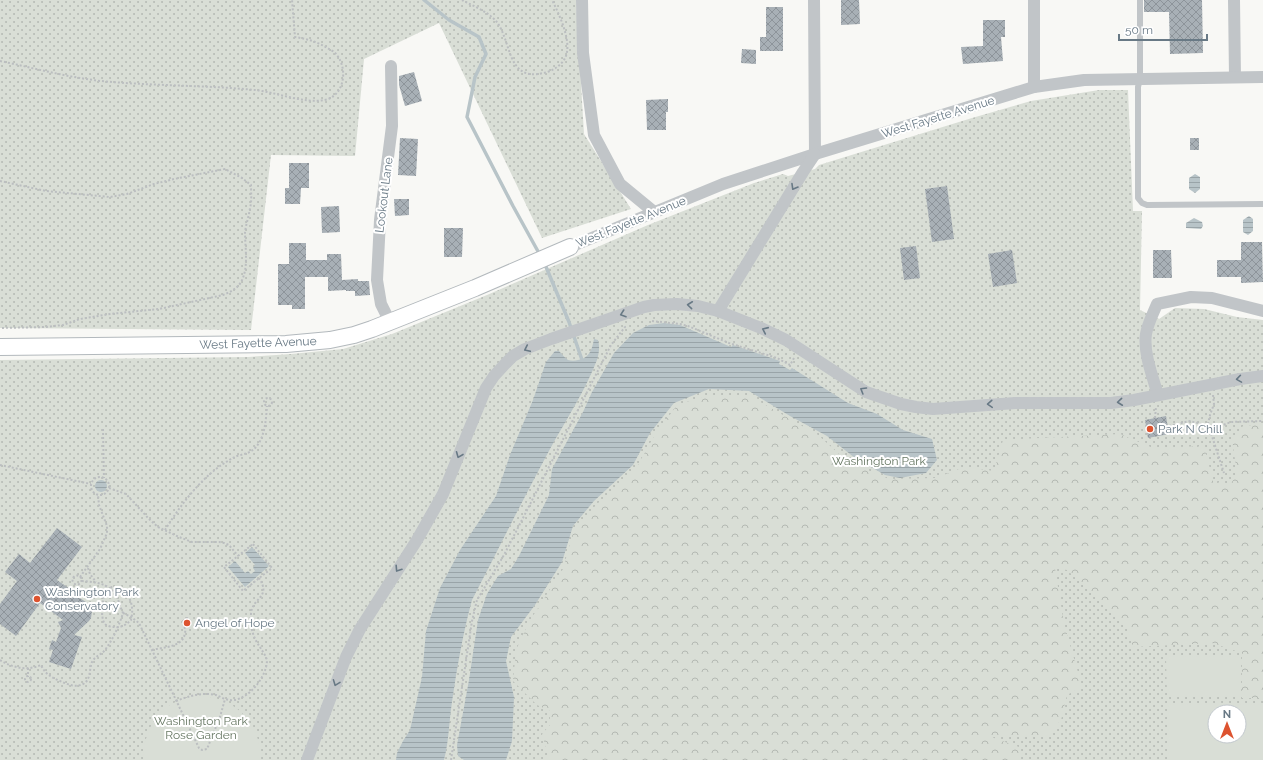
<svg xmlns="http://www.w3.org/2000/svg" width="1263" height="760" font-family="Raleway,sans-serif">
<defs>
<pattern id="grass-dots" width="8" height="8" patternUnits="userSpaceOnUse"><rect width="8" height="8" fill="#d9ded6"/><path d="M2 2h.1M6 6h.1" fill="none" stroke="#b4b9b3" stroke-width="1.8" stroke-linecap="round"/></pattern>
<pattern id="forest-crowns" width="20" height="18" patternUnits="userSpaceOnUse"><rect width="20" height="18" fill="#d9ded6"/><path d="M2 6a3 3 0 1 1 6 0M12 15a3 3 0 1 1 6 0" fill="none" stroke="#b4b9b3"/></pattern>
<pattern id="water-rules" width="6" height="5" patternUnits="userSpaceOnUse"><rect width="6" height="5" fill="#b8c4c8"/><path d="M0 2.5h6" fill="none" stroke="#99a4a8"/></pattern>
<pattern id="building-cross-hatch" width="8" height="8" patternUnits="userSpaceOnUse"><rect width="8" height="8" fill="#a8b0b6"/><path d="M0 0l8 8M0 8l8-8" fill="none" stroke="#8d949a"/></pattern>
</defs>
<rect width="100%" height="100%" fill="#f8f8f5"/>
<!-- grass -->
<g fill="url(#grass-dots)" fill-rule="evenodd">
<polygon points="0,0 576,0 584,134 631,209 542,238 439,23 364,59 355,156 271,155 251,330 0,328"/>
<path d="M 1099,90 L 1128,90 L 1133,211 L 1142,211 L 1140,310 L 1159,319 L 1175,308 L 1204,309 L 1237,317 L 1263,320 L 1263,760 L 0,760 L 0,360 L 248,357 L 291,354 L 343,349 L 392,334 L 487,295 L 648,225 L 754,183 L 783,174 L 788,176 L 815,169 L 819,165 L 972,118 L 1031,101 ZM 1215,712 L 1239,712 L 1239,736 L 1215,736 Z"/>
</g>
<!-- forest -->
<polygon fill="url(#forest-crowns)" points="708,395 748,395 818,435 848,462 889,479 936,478 964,467 994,471 1003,440 1120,434 1153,448 1204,446 1213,481 1230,485 1237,474 1232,439 1243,426 1263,424 1263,698 1242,698 1242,653 1212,643 1133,647 1126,625 1067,570 1055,568 1064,624 1079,676 1080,688 1067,695 1061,720 1047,737 986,735 1019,747 1020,760 549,760 542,734 550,725 550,711 537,705 513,681 516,650 529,622 563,569 574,529 597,504 635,470 653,438 677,405"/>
<!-- garden -->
<g fill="#d9ded6" fill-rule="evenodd">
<polygon points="1240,656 1240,695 1167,695 1166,657"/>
<path d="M 194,696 C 218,695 241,705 252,727 C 255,732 258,738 259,744 C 259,749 259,755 259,760 L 144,760 C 143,752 144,743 147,736 C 155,712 170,701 194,696 Z"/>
<path d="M 1263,704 L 1263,760 L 1169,760 L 1168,705 ZM 1215,712 L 1239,712 L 1239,736 L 1215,736 Z"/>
</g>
<!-- water -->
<g fill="url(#water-rules)">
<polygon points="1195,174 1200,177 1200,189 1195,193 1189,189 1189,178"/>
<polygon points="1249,216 1253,219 1253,231 1248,235 1243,232 1243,220"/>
<polygon points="1194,218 1202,222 1203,226 1201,229 1186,228 1186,223"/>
<polygon points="664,323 680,325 731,347 733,345 780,361 779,364 790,370 792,368 848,403 877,414 903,430 932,439 937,460 926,473 900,478 885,475 855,458 827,436 790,416 749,391 709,389 674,403 650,433 633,465 594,501 573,526 562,562 535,605 511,637 506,661 514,697 512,741 506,760 464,760 458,756 457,745 469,680 478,620 487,594 498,576 511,569 519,556 549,495 552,469 583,412 592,392 614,353 633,333 649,325"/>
<path d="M 594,339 L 598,340 C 600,347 599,353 597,360 C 585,391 566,420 550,449 C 523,499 498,550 472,600 C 463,633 457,668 452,702 C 449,721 449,741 444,760 L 396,760 L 397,753 L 403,741 L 410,730 L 422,677 L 426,631 L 440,588 L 460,550 L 496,496 L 510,455 L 533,400 L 546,362 L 555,351 L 559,351 C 562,354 565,358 568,360 C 571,361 575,361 578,360 C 590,358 592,349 594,339 Z"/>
<circle cx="101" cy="486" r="6"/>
<polygon points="252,547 269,566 245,587 228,567 235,561 245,573 248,571 251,574 255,571 253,568 255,565 245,553"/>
</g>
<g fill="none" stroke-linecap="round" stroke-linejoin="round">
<!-- stream -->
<g stroke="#b8c4c8" stroke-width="3.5">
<polyline points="424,0 449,20 479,37 486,54 475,77 467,117 513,206 540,255"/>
<polyline points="544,262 569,322 582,360"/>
</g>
</g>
<!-- building -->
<g fill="url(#building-cross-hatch)">
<polygon points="841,0 859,0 860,24 841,25"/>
<polygon points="1144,0 1202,0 1203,53 1170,54 1169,12 1144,12"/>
<polygon points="766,7 783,7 783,51 760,51 760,37 766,37"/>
<polygon points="983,20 1005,20 1005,37 1001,37 1003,61 963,64 961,47 983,46"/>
<polygon points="742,49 756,50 756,64 741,63"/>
<polygon points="414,72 422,101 405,106 399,85 399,76"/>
<polygon points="668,99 668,112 666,112 666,130 647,130 646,100"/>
<polygon points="400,138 418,139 416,176 398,175"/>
<rect x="1190" y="138" width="9" height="12"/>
<polygon points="289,163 309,163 309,188 301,188 300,204 285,204 285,188 289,188"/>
<polygon points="947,186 954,239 932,242 925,189"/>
<polygon points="394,199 409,199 409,215 395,216"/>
<polygon points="339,206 340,232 322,233 321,207"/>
<polygon points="444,228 463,228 462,257 444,257"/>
<polygon points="1241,242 1262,242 1263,282 1241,283 1241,277 1217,277 1217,260 1241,260"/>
<polygon points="289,243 306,243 306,260 327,260 327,254 341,254 342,280 358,279 358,281 369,281 370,295 355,296 355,291 346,291 346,290 328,291 328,277 305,277 305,309 292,309 292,305 278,305 278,264 289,264"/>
<polygon points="916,246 920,278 904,280 900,248"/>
<polygon points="1012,250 1017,283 993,287 988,254"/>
<polygon points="1153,250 1171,250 1172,278 1153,278"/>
<polygon points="1166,416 1169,434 1148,438 1145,420"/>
<polygon points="57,528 82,547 57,580 77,594 75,595 86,602 89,605 92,611 91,618 89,621 74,635 82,637 71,669 49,662 53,650 49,649 52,640 56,642 61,628 58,622 63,620 40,603 16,636 0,624 0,604 17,581 5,572 19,554 30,563"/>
</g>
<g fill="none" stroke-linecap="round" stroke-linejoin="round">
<!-- secondary casing -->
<g stroke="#b3b9bd" stroke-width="18">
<polyline id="secondary" points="0,347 286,344 330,340 354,335 372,329 475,288 570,247"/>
</g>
<!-- path -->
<g stroke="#bbbec0" stroke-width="2" stroke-dasharray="2 2" stroke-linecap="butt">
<path d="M 462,0 C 473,6 487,11 496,21 C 512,40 506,82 543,73 C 551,72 561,66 565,58 C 573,43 559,14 552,0"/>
<path d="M 0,61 C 34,68 66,77 101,81 C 152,86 204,85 255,90 C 275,92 305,104 324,100 C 344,97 349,69 336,54 C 335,52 331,50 329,49 C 318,42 308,39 295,37 L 292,0"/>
<path d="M 0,181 L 46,191 L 110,197 L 127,194 L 154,184 L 174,179 L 225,169 L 242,178 L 251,185 C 251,193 252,201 250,208 C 249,216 246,224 245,232 C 245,248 249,268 241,282 C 237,289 230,292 223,295 L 159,309 L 110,314 L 80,319 L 63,325 L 46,327 L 0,328"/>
<polyline points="652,321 680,324 688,326 729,343 777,358 790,365 794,358"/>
<polyline points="1213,395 1214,404 1210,415 1208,424 1224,473"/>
<circle cx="268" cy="402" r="4"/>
<polyline points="1155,418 1156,407"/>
<polyline points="1169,426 1190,421 1209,426 1223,425 1231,422 1263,421"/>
<polyline points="103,429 104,478"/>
<polyline points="0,465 91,484"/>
<circle cx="100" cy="486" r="9"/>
<polyline points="109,488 126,494 149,519 158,527 179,537 192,542 219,542 224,543 229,545 238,556"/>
<path d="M 165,530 C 180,506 199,480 223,464 C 228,461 232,458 237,456 C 244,454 251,453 256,447 C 265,437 266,419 267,406"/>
<polygon points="253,544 272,568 243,591 224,567"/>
<polyline points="88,568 90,574 96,582"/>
<circle cx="77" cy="580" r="4.5"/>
<polyline points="80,577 100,549 107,533 107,526 99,505 98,495"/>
<path d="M 106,585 C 104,594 99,617 105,624 C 107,626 111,627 114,627 C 121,628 126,625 131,620 C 135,604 129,590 112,587 L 110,588"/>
<polyline points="123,613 131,617 139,623 199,748 202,750 207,749 220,717 225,699"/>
<path d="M 152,650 C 162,647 183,648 185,633 C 186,628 183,625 183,621 L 187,618 L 190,620"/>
<path d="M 0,660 C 13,668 27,671 41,665 C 45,674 51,677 60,681 C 67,684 75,688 83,684 C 91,680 89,670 92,662 C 95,656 101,655 105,650 C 113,639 119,626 123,613 C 120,607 119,601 116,595 C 109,583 94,582 82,581"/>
<polyline points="28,668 28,677"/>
<circle cx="28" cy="679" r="3"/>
<path d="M 176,701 C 189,696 202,692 216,695 C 221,697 227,701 234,700 C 250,698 267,676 267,660 C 265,654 261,649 258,644 C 252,635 250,624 251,614 C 252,597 272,598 259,578"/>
<polyline points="451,760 472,621 477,600 504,555 523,518 611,345 625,327 624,325"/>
</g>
<!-- lane -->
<polyline stroke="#c1c5c8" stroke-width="6" points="1140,0 1140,78 1138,87 1138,198 1142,203 1147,205 1263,204"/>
<!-- street -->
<g stroke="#c1c5c8" stroke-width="12">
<polyline points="582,0 583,53 594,135 620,184 654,212"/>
<polyline points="814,0 815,154"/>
<polyline points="1034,0 1034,87"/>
<polyline points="1234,0 1235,77"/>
<polyline points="570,247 723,184 815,154 1034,87 1084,80 1263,77"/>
<polyline points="718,311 803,172 815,154"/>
<polyline points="390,322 381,304 377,280 380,220 392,126 391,66"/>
<path d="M 1158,395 C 1153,378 1143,352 1146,334 C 1148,323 1153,314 1157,304 L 1191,297 L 1212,298 L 1263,311"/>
<polyline points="307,760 346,657 360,629 417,540 443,494 486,388 494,376 505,364 513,356 525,349 551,339 644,307 654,305 677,304 698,306 718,311 761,328 786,340 866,392 901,404 916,407 933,409 1015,403 1111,403 1134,400 1240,379 1263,376"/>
</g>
<!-- secondary -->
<use href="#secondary" stroke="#fff" stroke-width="16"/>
</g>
<!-- one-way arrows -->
<defs><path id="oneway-chevron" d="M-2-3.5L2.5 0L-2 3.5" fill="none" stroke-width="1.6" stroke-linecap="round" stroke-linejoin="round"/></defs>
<g stroke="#687985">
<use href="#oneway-chevron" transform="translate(794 187) rotate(120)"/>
<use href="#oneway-chevron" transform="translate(690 305) rotate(-174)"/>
<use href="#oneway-chevron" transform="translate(623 314) rotate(161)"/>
<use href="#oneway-chevron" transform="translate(765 330) rotate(-156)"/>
<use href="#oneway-chevron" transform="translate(527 349) rotate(155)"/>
<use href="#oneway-chevron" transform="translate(1239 379) rotate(171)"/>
<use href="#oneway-chevron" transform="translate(863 390) rotate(-149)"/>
<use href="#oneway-chevron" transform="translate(1120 402) rotate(174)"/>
<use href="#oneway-chevron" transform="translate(990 404) rotate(176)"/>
<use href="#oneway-chevron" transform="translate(459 455) rotate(112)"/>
<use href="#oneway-chevron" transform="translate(398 569) rotate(123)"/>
<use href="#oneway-chevron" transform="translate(336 683) rotate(111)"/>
</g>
<!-- markers -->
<g fill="#dd532f" stroke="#fff" stroke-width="1.5">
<circle cx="1150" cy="429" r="4"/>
<circle cx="37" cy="599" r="4"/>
<circle cx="187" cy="623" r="4"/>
</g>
<g text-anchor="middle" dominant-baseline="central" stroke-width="4" stroke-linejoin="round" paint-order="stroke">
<!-- street labels -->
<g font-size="12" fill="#687985" stroke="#fff">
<text transform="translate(938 117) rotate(-17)">West Fayette Avenue</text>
<text transform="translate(384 195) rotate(-83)">Lookout Lane</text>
<text transform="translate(631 222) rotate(-22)">West Fayette Avenue</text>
<text transform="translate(258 343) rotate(-2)">West Fayette Avenue</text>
</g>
<!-- poi labels -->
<g font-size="12" fill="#687985" stroke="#fff" text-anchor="start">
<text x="1158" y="429">Park N Chill</text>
<text x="45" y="592">Washington Park<tspan x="45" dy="14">Conservatory</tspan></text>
<text x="195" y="623">Angel of Hope</text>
</g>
<!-- park labels -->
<g font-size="12" fill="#667762" stroke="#fff">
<text x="879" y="461">Washington Park</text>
<text x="201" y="721">Washington Park<tspan x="201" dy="14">Rose Garden</tspan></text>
</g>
</g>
<!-- north arrow -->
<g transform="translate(1227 724)"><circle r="19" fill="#ffffff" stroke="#c3c9ce"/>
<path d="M0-3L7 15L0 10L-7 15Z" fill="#dd532f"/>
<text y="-6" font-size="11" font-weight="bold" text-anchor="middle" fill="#687985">N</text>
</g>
<!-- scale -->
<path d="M1119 34v6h88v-6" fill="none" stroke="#687985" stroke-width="2"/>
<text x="1125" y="34" font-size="12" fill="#687985" stroke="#ffffff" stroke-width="3" paint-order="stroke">50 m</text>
</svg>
